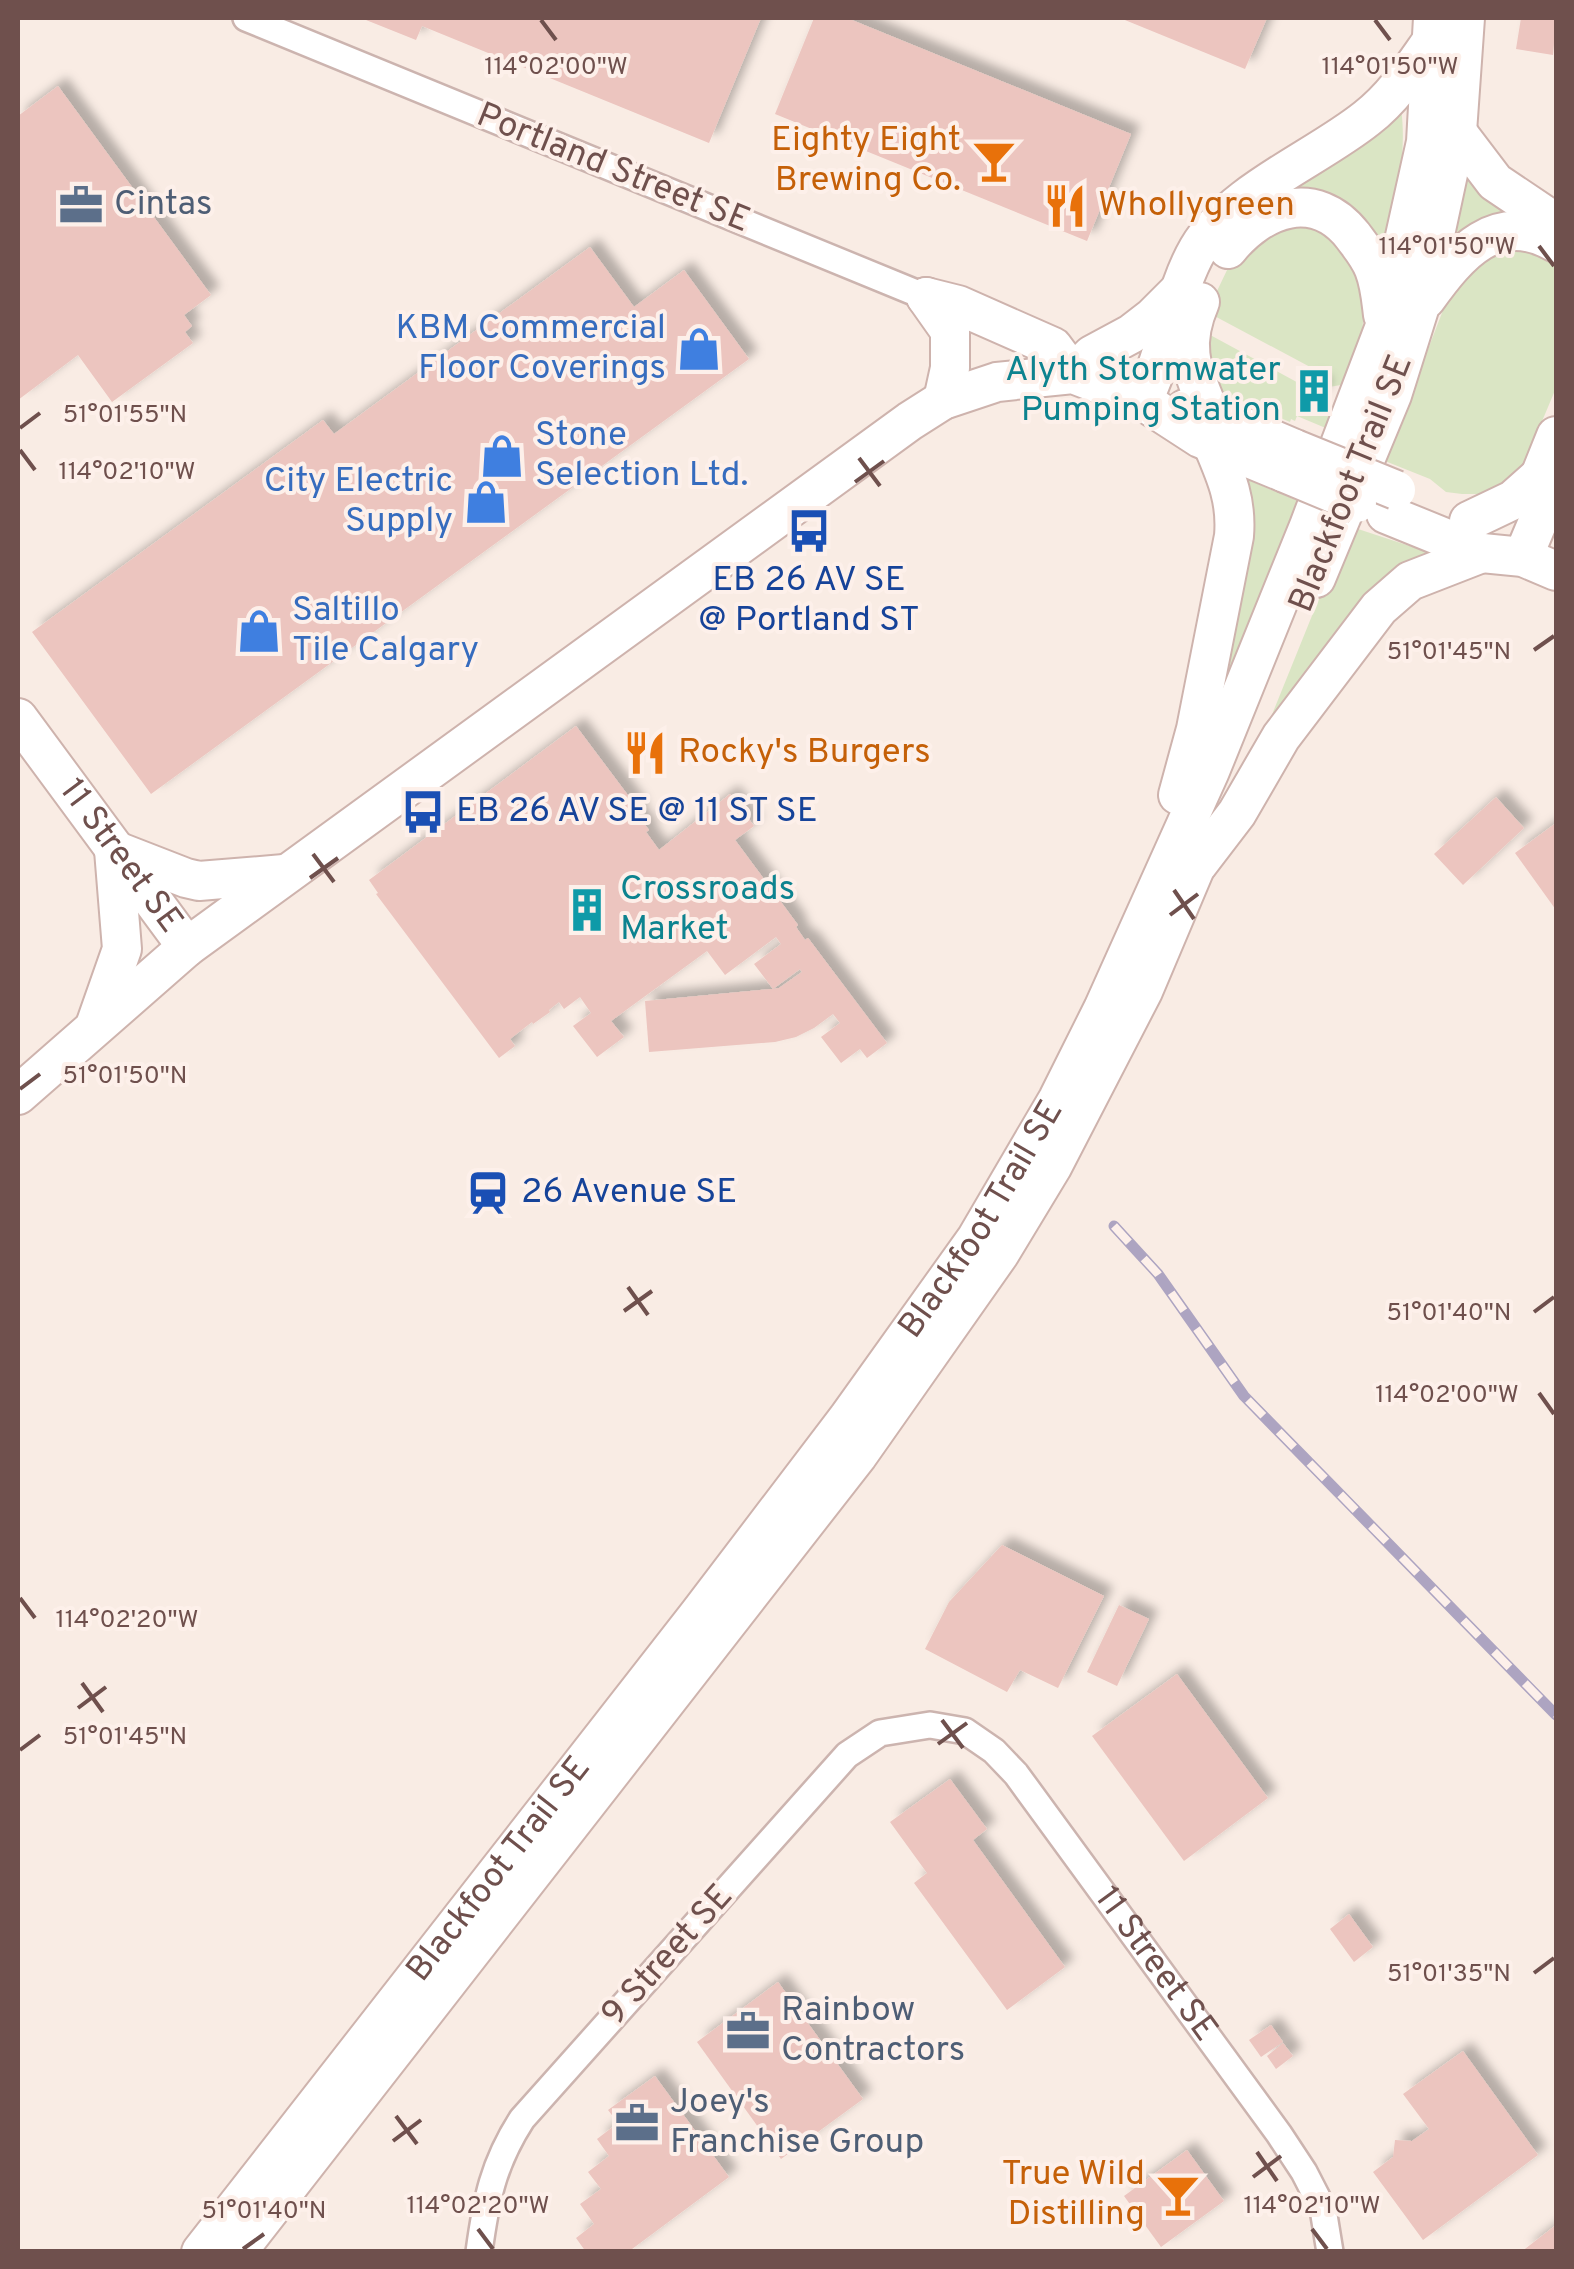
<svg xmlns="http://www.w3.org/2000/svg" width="1574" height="2269" font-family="Overpass,sans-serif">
<defs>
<filter id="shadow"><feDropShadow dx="9" dy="-9" stdDeviation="5" flood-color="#0004"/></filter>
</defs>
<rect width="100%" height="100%" fill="#f9ece4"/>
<!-- green -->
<g fill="#dae5c4">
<path d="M 1401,108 C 1408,159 1394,213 1383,262 L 1272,197 Z"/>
<polygon points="1464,174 1480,191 1519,213 1460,237 1456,232 1461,178"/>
<path d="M 1300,221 L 1331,231 L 1359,273 C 1356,288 1364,305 1363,321 C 1363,343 1354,364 1347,384 L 1329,387 L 1308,376 L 1312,368 L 1207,312 L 1228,268 L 1248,243 Z"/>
<polygon points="1488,245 1550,255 1556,262 1556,388 1519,476 1482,494 1462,494 1446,492 1430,479 1385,461 1450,292"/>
<path d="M 1201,330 L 1304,386 L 1300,394 L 1319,402 L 1333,418 L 1328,429 L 1297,416 L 1295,421 L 1291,419 L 1290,422 L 1278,417 L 1276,422 C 1213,395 1215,396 1201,330 Z"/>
<polygon points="1239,476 1298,501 1271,568 1276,573 1212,729"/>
<polygon points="1355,528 1434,554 1258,749 1322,591 1329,592"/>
</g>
<!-- building -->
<g fill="#ecc5bf" filter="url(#shadow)">
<polygon points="361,18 761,18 709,143 422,26 416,40"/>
<polygon points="814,18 847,18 1131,134 1087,241 775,114"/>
<polygon points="1120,18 1267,18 1245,69"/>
<polygon points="1521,18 1556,18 1553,55 1516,49"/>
<polygon points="58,86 211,295 184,315 192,326 185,332 193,343 112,402 78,355 18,400 18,116"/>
<polygon points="590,247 634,307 684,270 749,359 151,794 32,632 323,420 334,434"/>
<polygon points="1311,381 1324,387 1318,400 1304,394"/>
<polygon points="576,726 639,810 636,813 649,830 646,832 659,850 730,794 754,826 735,840 798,925 796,927 805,940 808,938 887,1043 867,1058 860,1049 841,1063 821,1037 840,1023 833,1014 814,1028 796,1037 775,1042 649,1052 645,1001 772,989 779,988 802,972 800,969 773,989 754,964 781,944 776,937 725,975 707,951 611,1021 624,1037 597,1057 573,1026 591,1013 580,997 564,1009 559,1002 549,1010 550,1012 533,1024 532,1022 510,1039 515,1046 499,1058 376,894 378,893 369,880"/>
<polygon points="1496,797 1524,828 1463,885 1434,854"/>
<polygon points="1556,823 1556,910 1515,853"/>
<polygon points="1002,1545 1104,1596 1058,1688 1020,1670 1007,1692 925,1649 949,1602"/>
<polygon points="1119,1605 1149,1619 1117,1686 1087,1672"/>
<polygon points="1177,1674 1268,1798 1184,1861 1092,1736"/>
<polygon points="950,1779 987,1829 973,1840 1065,1967 1007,2010 914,1883 927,1873 890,1822"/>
<polygon points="1349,1914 1373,1947 1354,1962 1330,1929"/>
<polygon points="778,1982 863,2099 781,2159 697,2042"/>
<polygon points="1271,2025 1283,2042 1261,2057 1249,2040"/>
<polygon points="1283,2043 1293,2056 1276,2069 1267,2056"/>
<polygon points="1463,2051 1538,2155 1423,2240 1373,2172 1393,2157 1395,2140 1412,2141 1429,2129 1403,2094"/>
<polygon points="655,2076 729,2177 628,2252 586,2252 576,2238 594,2224 580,2204 601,2189 588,2172 609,2156 597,2139 618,2123 608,2110"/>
<polygon points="1187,2150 1224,2201 1161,2247 1124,2196"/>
<polygon points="1556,2225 1556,2252 1521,2252"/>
</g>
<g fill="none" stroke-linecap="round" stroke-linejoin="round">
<!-- street casing -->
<g stroke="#ccb4af" stroke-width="30">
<g id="street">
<polyline points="246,18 926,297"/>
<path id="s1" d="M 479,2252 C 486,2200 493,2164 522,2119 L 847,1755 L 880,1733 L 930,1725 L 965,1731 L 994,1751 L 1016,1774 L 1279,2134 L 1304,2172 L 1323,2209 L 1330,2252"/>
</g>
</g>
<!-- secondary casing -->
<g stroke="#ceb3ad" stroke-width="42">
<g id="secondary">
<polyline points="1457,132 1495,182 1556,223"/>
<path d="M 1228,249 C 1261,208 1315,187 1353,236 C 1361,247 1369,256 1374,269 C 1380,284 1381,299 1383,315"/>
<polyline points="926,297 958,305 1053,347 1073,374"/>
<polyline points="926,297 950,331 950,368 943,400"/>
<path d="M 1426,299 C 1459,253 1496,209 1556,243"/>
<path d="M 1200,302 C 1180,348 1193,371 1210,414"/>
<polyline points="1073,374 1092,355 1131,334 1153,317 1179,291"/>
<path d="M 1143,401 C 1150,385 1157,368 1162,351 C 1173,317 1180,280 1198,249 C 1231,192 1316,159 1367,118 C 1394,97 1412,69 1431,42"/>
<polyline points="1185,409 1220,417 1295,449"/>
<polyline points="1386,514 1482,553 1523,557 1556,571"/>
<polyline points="1469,521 1513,500 1540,476"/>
<polyline points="1523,557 1539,519 1540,476 1556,436"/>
<polyline points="1316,578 1392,395 1419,309 1457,132 1465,18"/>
<path id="s2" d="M 18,718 L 187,947"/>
<path d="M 1178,795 L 1196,729 L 1234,536 C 1237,500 1226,476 1212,443"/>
<polyline points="114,850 186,878 199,881 284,874"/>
<polyline points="1198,864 1237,813 1281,737 1379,608 1410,581 1482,553"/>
<polyline points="96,1023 122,949 114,850"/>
<polyline points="18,1095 187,947 910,421 943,400 997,382 1073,374 1143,401 1200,438 1285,473"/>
<path id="s3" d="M 201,2252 L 699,1614 L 848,1418 L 976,1239 L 1058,1099 L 1103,1009 L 1210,771 L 1309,526 L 1385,326 L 1426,142 L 1433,18"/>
<polyline points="237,2252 858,1455 1000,1253 1052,1167 1143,991 1206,842"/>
</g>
</g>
<!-- street -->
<use href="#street" stroke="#fff" stroke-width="25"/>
<!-- secondary -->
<use href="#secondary" stroke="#fff" stroke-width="38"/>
<!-- rail casing -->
<g stroke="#ada4c1" stroke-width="11">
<polyline id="rail" points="1114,1226 1158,1274 1244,1396 1556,1715"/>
</g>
<!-- rail -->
<use href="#rail" stroke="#fdf0ea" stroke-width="8" stroke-dasharray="22" stroke-linecap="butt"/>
<!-- secondary-bridge casing -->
<g stroke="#ceb3ad" stroke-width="42" stroke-linecap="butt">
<g id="secondary-bridge">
<polyline points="1295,449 1396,490"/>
<polyline points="1285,473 1357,503"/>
</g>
</g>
<!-- secondary-bridge -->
<use href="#secondary-bridge" stroke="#fff" stroke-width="38"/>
</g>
<!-- ticks -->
<path fill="none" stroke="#6f504d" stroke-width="4" d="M 541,20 L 556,40M 1375,20 L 1390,40M 1539,246 L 1554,266M 20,428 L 40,413M 20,450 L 35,470M 859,458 L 880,486M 855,482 L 884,461M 1534,650 L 1554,636M 313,854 L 334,882M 310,878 L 338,858M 1174,890 L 1194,919M 1170,915 L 1198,894M 20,1089 L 40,1074M 628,1287 L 648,1315M 624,1311 L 652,1291M 1534,1312 L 1554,1297M 1539,1393 L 1554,1414M 20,1598 L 35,1618M 82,1683 L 103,1712M 78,1708 L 106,1687M 942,1720 L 963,1748M 938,1744 L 967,1723M 20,1750 L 40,1735M 1534,1973 L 1554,1958M 396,2116 L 417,2144M 393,2141 L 421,2120M 1257,2152 L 1277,2181M 1253,2177 L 1281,2156M 478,2229 L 493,2249M 1312,2229 L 1327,2249M 243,2249 L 264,2234"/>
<!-- icons -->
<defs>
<g id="bar-bare" transform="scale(3.45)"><path d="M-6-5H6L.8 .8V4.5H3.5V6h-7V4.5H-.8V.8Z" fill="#e8710a" stroke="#fdf0ea" stroke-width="2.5" paint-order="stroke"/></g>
<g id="office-bare" transform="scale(3.45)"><path d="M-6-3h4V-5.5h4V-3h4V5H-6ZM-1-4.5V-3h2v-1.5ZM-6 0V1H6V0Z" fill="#5c6f8a" stroke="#fdf0ea" stroke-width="2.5" paint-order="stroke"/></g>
<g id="restaurant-bare" transform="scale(3.45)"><path d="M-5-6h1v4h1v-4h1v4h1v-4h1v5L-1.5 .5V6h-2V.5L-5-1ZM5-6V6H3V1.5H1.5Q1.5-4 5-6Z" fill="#e8710a" stroke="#fdf0ea" stroke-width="2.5" paint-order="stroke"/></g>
<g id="shop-bare" transform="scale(3.45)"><path d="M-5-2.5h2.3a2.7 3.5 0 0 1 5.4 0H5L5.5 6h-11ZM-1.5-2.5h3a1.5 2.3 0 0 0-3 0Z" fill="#3f7fe0" stroke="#fdf0ea" stroke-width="2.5" paint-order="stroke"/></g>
<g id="building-bare" transform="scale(3.45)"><path d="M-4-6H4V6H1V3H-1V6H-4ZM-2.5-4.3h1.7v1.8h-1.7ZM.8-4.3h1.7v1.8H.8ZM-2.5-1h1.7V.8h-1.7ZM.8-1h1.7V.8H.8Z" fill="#0f9aa8" stroke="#fdf0ea" stroke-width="2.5" paint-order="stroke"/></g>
<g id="bus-bare" transform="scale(3.45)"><path d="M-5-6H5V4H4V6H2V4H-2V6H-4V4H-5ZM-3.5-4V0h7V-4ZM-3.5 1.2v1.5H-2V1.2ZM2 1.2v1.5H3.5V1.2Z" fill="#1a4fb4" stroke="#fdf0ea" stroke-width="2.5" paint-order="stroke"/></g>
<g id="station-bare" transform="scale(3.45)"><path d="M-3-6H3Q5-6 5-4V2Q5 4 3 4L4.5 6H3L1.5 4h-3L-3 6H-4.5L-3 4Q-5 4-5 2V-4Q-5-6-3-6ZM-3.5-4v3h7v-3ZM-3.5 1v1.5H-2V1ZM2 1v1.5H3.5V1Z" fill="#1a4fb4" stroke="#fdf0ea" stroke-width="2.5" paint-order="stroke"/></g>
</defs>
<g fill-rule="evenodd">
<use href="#bar-bare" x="994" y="161"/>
<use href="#office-bare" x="81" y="205"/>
<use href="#restaurant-bare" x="1065" y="206"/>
<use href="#shop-bare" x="699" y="349"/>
<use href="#building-bare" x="1314" y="391"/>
<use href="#shop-bare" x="502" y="456"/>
<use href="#shop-bare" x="486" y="502"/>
<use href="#bus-bare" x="809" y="531"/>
<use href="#shop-bare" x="259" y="631"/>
<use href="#restaurant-bare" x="645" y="753"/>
<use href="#bus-bare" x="423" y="812"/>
<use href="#building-bare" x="587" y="910"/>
<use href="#station-bare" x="488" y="1193"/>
<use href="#office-bare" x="748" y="2031"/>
<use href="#office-bare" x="637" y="2123"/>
<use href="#bar-bare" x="1178" y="2195"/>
</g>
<g text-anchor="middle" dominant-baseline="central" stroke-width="8" stroke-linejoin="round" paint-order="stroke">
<!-- food labels -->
<g font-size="35" fill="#c56008" stroke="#fdf0ea" text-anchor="end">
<text x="961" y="141">Eighty Eight<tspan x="961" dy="40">Brewing Co.</tspan></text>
<text x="1098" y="206" text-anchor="start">Whollygreen</text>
<text x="678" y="753" text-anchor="start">Rocky's Burgers</text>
<text x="1145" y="2175">True Wild<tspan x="1145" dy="40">Distilling</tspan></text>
</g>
<!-- street labels -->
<g font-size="35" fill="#6f504d" stroke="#fdf0ea">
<text transform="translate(613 169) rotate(22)">Portland Street SE</text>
<text transform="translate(1352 484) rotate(-68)">Blackfoot Trail SE</text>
<text stroke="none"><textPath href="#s2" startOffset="172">11 Street SE</textPath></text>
<text stroke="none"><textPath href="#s3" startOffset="1295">Blackfoot Trail SE</textPath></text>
<text stroke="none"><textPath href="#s3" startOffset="485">Blackfoot Trail SE</textPath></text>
<text transform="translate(668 1956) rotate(-48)">9 Street SE</text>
<text stroke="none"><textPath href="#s1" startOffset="1058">11 Street SE</textPath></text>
</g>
<!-- service labels -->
<g font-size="35" fill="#4e5e75" stroke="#fdf0ea" text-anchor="start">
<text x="114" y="205">Cintas</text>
<text x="781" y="2011">Rainbow<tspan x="781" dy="40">Contractors</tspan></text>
<text x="670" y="2103">Joey's<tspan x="670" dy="40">Franchise Group</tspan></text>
</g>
<!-- shop labels -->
<g font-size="35" fill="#366cbe" stroke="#fdf0ea" text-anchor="end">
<text x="666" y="329">KBM Commercial<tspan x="666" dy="40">Floor Coverings</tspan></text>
<text x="535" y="436" text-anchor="start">Stone<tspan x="535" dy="40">Selection Ltd.</tspan></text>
<text x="453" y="482">City Electric<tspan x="453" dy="40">Supply</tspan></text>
<text x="292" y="611" text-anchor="start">Saltillo<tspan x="292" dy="40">Tile Calgary</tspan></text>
</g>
<!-- culture labels -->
<g font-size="35" fill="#0d838f" stroke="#fdf0ea" text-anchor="end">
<text x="1281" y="371">Alyth Stormwater<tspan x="1281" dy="40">Pumping Station</tspan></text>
<text x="620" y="890" text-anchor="start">Crossroads<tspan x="620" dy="40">Market</tspan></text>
</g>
<!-- transit labels -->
<g font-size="35" fill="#164399" stroke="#fdf0ea" text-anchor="start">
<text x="809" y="581" text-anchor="middle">EB 26 AV SE<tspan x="809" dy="40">@ Portland ST</tspan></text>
<text x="456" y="812">EB 26 AV SE @ 11 ST SE</text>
<text x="521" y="1193">26 Avenue SE</text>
</g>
</g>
<g font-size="25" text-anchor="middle" fill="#6f504d" stroke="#fdf0ea" stroke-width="8" stroke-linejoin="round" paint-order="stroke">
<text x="556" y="74">114°02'00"W</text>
<text x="1390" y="74">114°01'50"W</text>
<text x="1447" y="254">114°01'50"W</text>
<text x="125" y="422">51°01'55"N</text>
<text x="127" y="479">114°02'10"W</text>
<text x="1449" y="659">51°01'45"N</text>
<text x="125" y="1083">51°01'50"N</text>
<text x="1449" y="1320">51°01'40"N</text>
<text x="1447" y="1402">114°02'00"W</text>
<text x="127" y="1627">114°02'20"W</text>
<text x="125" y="1744">51°01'45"N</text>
<text x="1449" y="1981">51°01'35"N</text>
<text x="478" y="2213">114°02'20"W</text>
<text x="1312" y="2213">114°02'10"W</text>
<text x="264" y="2218">51°01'40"N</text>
</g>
<!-- border -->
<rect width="1574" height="2269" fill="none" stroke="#6f504d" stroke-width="40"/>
</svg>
